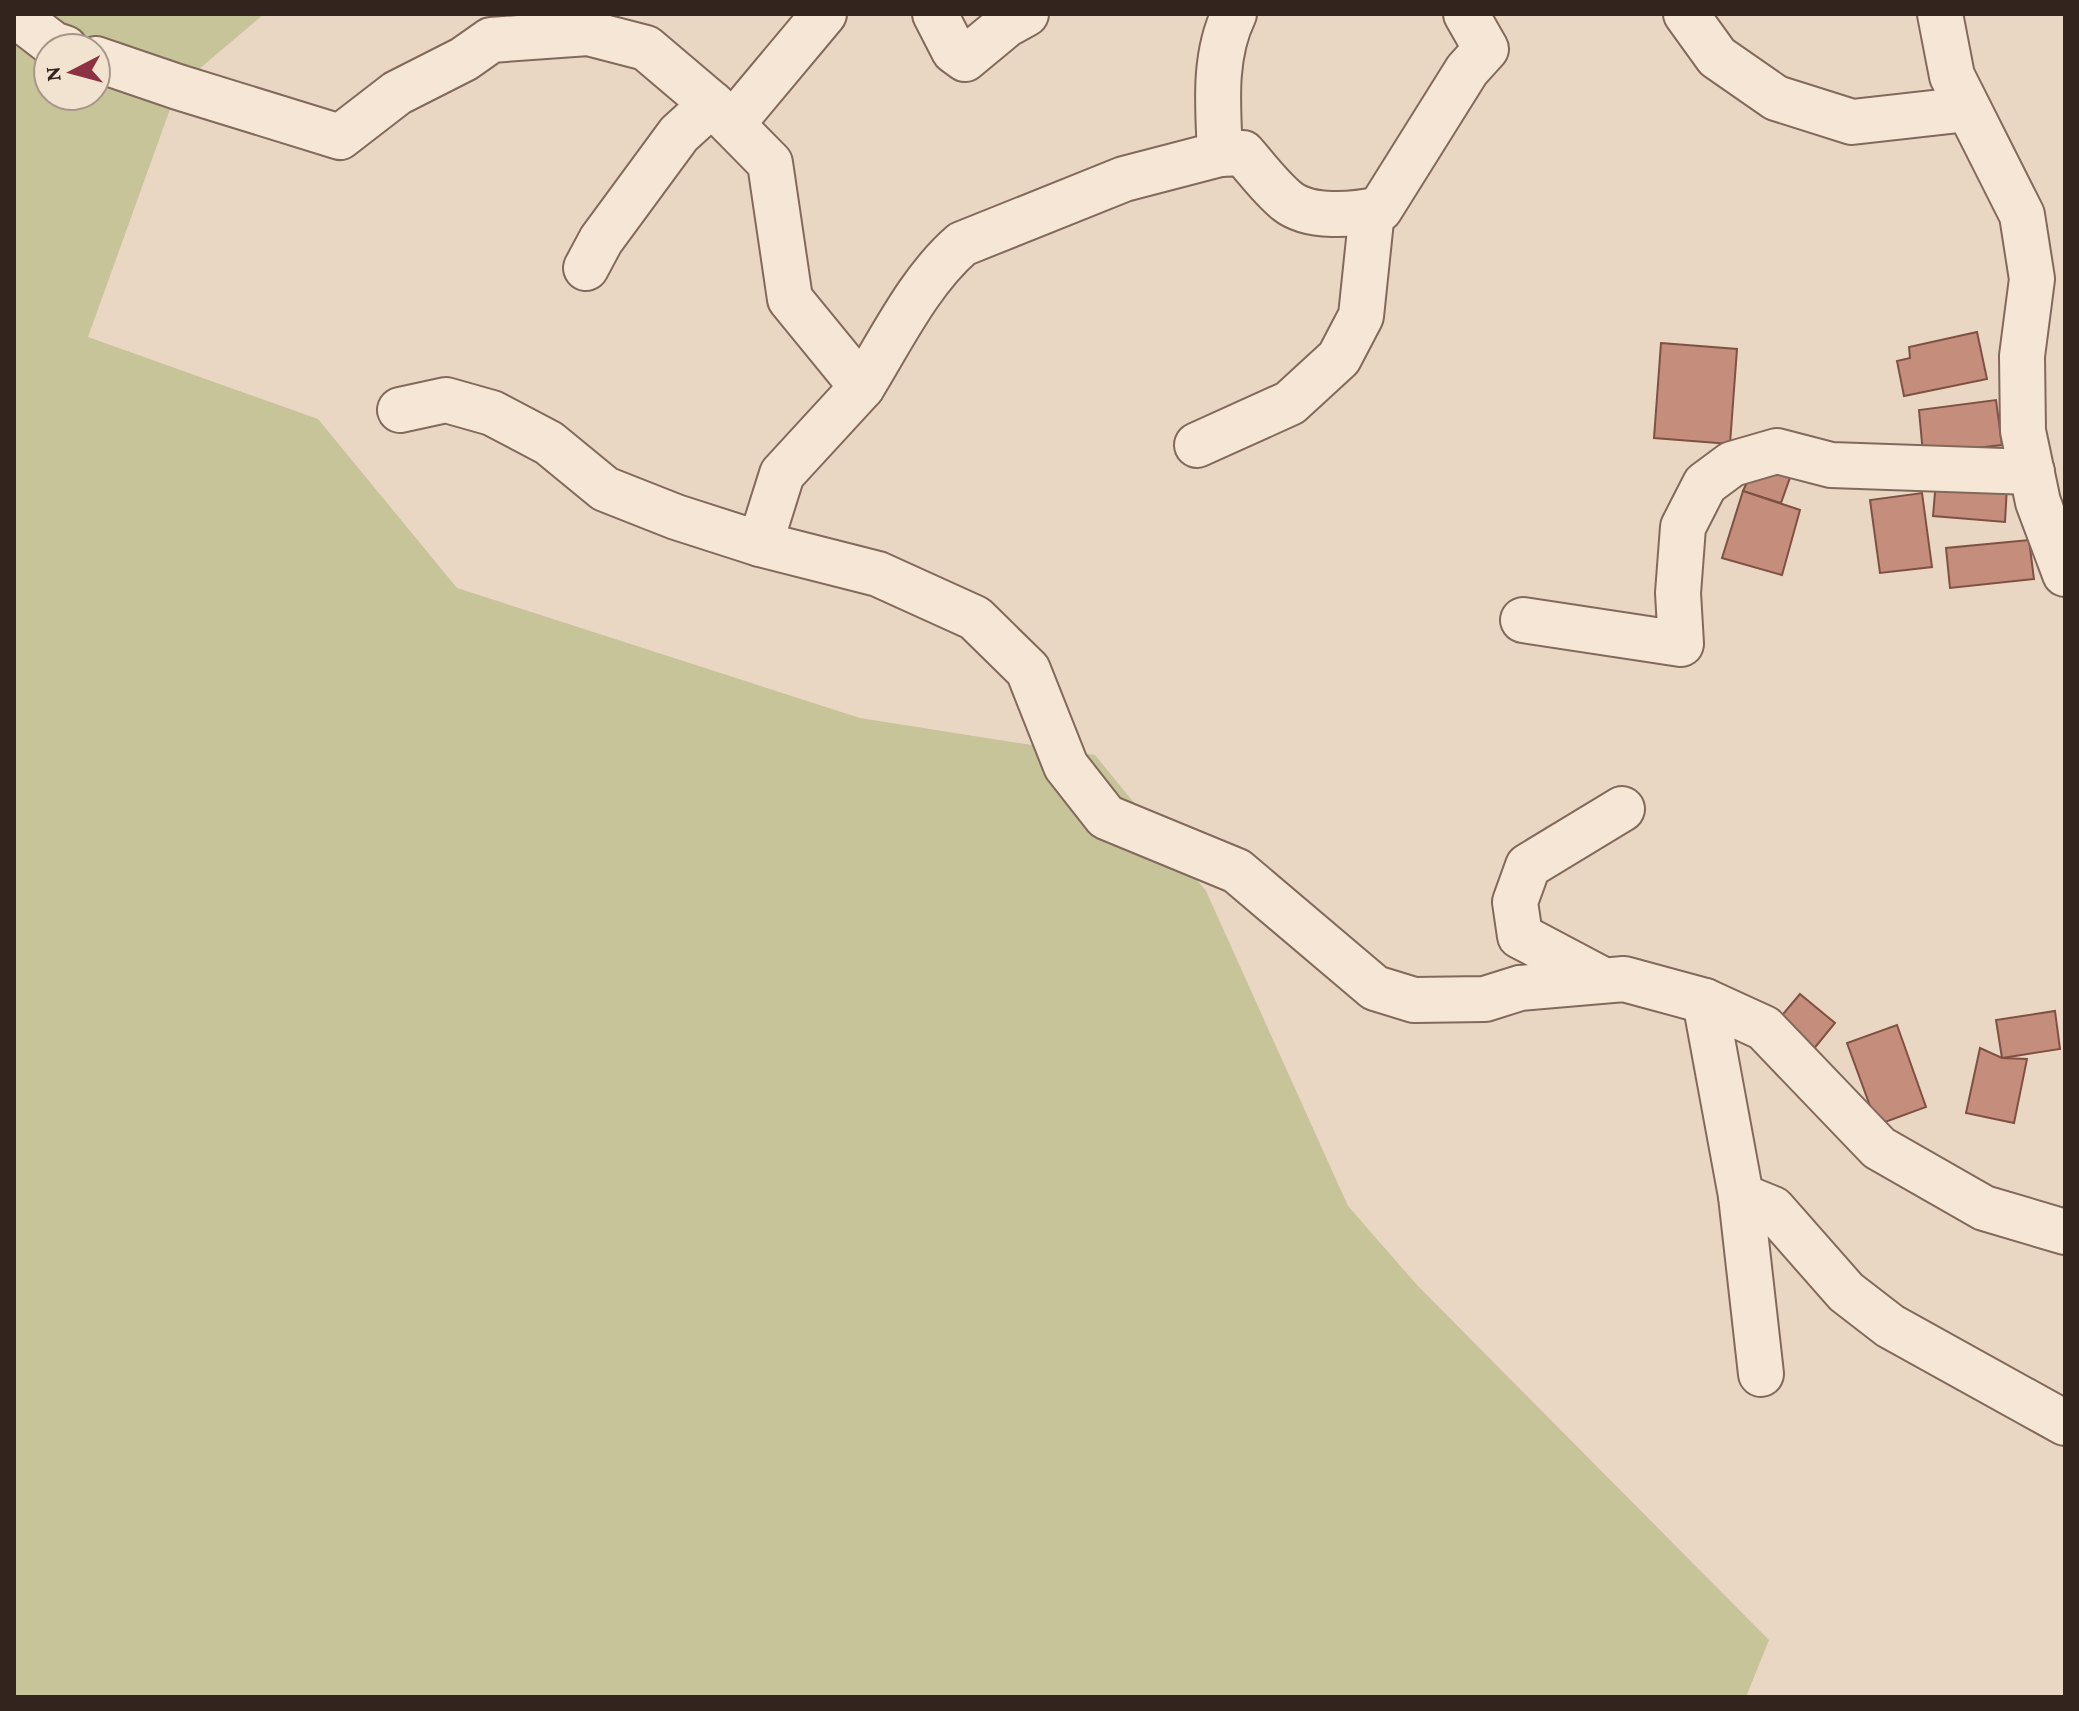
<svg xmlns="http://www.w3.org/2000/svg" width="2079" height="1711" font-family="'Crimson Pro',serif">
<rect width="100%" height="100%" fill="#e9d7c3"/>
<!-- green -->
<path fill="#c6c498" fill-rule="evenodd" d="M 14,14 L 264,14 L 178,87 L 88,337 L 318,419 L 457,588 L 860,718 L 1095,755 L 1206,891 L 1348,1206 L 1417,1285 L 1769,1640 L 1746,1697 L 14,1697 ZM 48,48 L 96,48 L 96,96 L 48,96 Z"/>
<!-- building -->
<g fill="#c48d7c" stroke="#7f5143" stroke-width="2">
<polygon points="1977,332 1987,379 1904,396 1897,361 1910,358 1909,347"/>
<polygon points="1661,343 1737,349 1730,444 1654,438"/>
<polygon points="1996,400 2002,445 1923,454 1919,410"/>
<polygon points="1757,460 1792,472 1781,503 1743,491"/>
<polygon points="1936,481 2007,486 2005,522 1933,516"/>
<polygon points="1743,491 1800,510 1782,575 1722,558"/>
<polygon points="1922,493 1932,567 1880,573 1870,500"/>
<polygon points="2029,540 2034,579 1950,588 1946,548"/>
<polygon points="1800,994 1835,1023 1808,1056 1773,1026"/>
<polygon points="2055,1011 2060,1049 2002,1058 1996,1020"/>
<polygon points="1897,1025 1926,1107 1877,1125 1847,1043"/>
<polygon points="1980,1048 2002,1058 2027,1059 2014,1123 1966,1113"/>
</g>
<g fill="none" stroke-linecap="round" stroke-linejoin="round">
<!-- minor casing -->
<g stroke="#82695b" stroke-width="48">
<g id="minor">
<polyline points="14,14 53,44 65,48"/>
<polyline points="935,14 954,51 965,59 1006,25 1026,14"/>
<polyline points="1686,14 1717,57 1776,98 1852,122 1968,109"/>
<polyline points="1940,14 1952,76 2022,215 2032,279 2022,356 2023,431 2038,502 2065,574"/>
<polyline points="96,59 178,87 340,137 397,93 464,59 491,40 588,33 646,48 712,104 770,163 790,299 862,387 782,474 760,544 878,574 975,618 1028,670 1066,766 1106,817 1237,871 1375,988 1414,1000 1485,999 1520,988 1624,979 1705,1001 1764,1028 1879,1148 1984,1208 2065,1232"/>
<polyline points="732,124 824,14"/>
<path d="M 1220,154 L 1243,153 C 1257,169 1271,188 1287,201 C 1309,219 1354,215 1380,209 L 1467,70 L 1486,49 L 1466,14"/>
<polyline points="586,268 601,240 679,134 712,104"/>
<path d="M 862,387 C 891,340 920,280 962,244 L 1124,179 L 1220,154 C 1218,107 1213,57 1234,14"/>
<polyline points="400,410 446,400 492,413 549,443 605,489 676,517 760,544"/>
<polyline points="1197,445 1290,403 1339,358 1361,316 1372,211"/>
<polyline points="1523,620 1681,644 1678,593 1683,527 1705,484 1732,464 1777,451 1831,465 2032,472"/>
<polyline points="1603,980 1520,936 1515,902 1528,866 1622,809"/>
<polyline points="1705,1001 1741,1196"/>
<polyline points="1761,1374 1741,1196 1773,1209 1846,1292 1890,1326 2065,1423"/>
</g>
</g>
<!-- minor -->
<use href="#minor" stroke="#f5e6d5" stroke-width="44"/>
</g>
<!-- border -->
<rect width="2079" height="1711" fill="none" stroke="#33251e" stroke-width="32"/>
<!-- north arrow -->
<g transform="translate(72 72) rotate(264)"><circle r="38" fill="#f2e3d1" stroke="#a69789" stroke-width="2"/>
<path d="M0-6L14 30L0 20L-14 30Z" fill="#8b3141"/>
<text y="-12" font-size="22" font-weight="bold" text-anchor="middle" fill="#33251e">N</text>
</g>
</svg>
